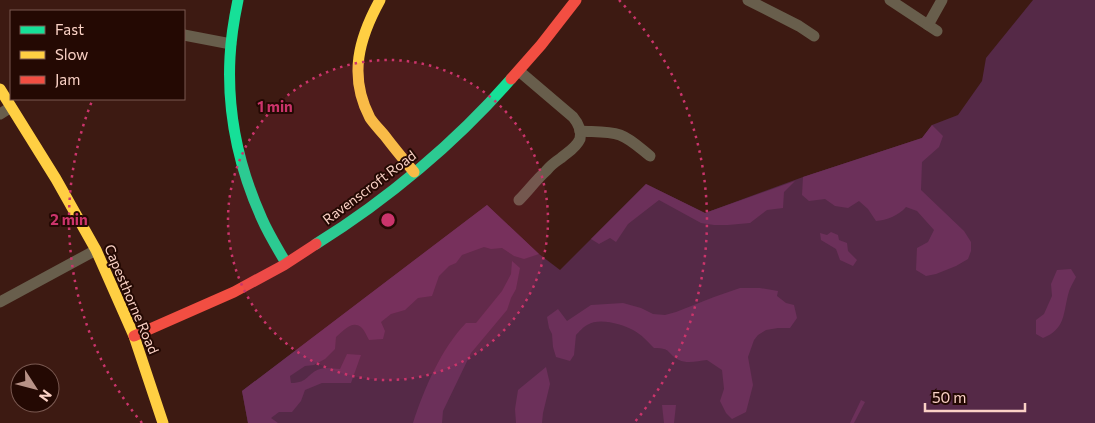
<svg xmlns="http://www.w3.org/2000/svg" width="1095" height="423" font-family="Commissioner,sans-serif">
<rect width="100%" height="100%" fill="#3d1a12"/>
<!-- green -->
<polygon fill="#552947" points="1033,0 1095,0 1095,423 248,423 242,391 487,205 539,254 560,270 646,184 705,213 803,177 922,138 932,125 958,115 982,81 986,58"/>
<!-- forest -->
<g fill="#6c305a">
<path d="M 932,125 L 943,136 L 939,147 L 922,162 L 921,190 L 964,231 L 971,242 L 971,251 L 968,259 L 956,266 L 936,274 L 926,276 L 916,270 L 917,248 L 928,242 L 934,230 L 917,211 L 906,207 C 898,216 887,220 876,221 L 868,209 L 859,201 L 848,208 L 835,206 L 825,199 L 809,201 L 802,195 L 803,177 L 922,138 Z"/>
<polygon points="795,181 784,192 783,208 767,210 750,223 728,225 714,225 701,223 659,200 628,224 616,242 610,238 599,244 591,239 646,184 705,213"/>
<path d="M 487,205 L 539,254 L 524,259 L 514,256 L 502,248 L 491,249 L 484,247 L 462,255 L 456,263 L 449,266 L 439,276 L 432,296 L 418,298 L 405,310 L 391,314 L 381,322 L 385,331 L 383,339 L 369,340 C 367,337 365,331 362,328 C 353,319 343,331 336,337 L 335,349 L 325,359 L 314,365 L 305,366 L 290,376 L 291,383 C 309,383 307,373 320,369 C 327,367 334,369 340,369 L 347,354 L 361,355 L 351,383 L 322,383 L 305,390 L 301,401 L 292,412 L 279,412 L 271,418 L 278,423 L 248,423 L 242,391 Z"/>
<polygon points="831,232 838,235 839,240 847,243 848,251 857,260 853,266 840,260 836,249 821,240 820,233 827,235"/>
<path d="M 512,261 L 520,268 L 516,289 L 511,298 L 507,310 L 471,353 L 443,411 L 442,423 L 413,423 C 424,389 441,349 466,323 L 476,323 L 502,291 L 511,274 Z"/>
<path d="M 1071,269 L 1076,277 C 1073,283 1069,289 1068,295 C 1063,315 1065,329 1043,338 L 1036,334 L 1036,320 L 1044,314 L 1052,296 L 1051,284 L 1057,270 Z"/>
<path d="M 740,288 L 760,288 L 778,291 L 777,296 L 786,303 L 794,305 L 797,318 L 790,328 L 778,328 L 766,330 L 758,335 L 754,340 L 748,357 L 753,385 L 746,412 L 732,419 L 726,413 L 720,401 L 724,389 L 722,370 L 707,360 C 698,361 687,364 679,360 C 666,353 672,348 654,348 C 648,342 641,334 633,330 C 622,324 599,317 587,325 C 583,327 579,332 576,335 L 574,355 L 570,361 L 556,357 L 553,347 L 552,334 L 549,328 L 547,317 L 558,309 L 567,321 L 591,305 L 623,303 L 641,308 L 653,314 L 665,315 L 676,312 L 714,297 Z"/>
<polygon points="546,367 550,384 543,413 542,423 516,423 515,409 518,390"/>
<polygon points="861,400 865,402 854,423 850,423"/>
<polygon points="662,405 676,405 674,423 664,423"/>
</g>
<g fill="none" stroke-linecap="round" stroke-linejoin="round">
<!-- street -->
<g stroke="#685e4c" stroke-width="11">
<polyline points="748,0 799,26 814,36"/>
<polyline points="890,0 937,31"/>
<polyline points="928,25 942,0"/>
<polyline points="184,35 231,44"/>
<path d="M 519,71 L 573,117 C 578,123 582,130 580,139 C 576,148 568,152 561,158 C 555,162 550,166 546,171 C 536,180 528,191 519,200"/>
<polyline points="0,114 11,107"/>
<path d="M 580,131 C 593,132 608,131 620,135 C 631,139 641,149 650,156"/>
<polyline points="0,302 96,250"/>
</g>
<!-- fast -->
<g stroke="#16e098" stroke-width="11">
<path d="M 238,0 C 234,19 231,37 230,57 C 227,113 239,168 262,219 C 269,235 278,249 286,263"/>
<path d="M 316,244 C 387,200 456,142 511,79"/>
</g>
<!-- slow -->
<g stroke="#ffcf43" stroke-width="11">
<path d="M 380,0 C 359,38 348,76 370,118 C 374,124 380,130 385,136 C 394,148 404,160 414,172"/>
<polyline points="0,89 56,179 96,250 134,336 163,423"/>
</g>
<!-- jam -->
<g stroke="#f24e42" stroke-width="11">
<polyline points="511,79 541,45 576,0"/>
<polyline points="134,336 234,292 284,265 316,244"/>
</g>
</g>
<!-- distance rings -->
<circle cx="388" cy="220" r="160" fill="#cb346b" fill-opacity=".12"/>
<g fill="none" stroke="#cb346b" stroke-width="2.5" stroke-dasharray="2.5 5">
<circle cx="388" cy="220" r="160"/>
<path d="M142 423A319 319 0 0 1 92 101M619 0A319 319 0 0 1 634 423"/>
</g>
<g text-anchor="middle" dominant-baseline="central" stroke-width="4" stroke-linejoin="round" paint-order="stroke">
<!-- street labels -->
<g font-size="14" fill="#fbd2c6" stroke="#240903">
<text transform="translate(369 187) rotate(-37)">Ravenscroft Road</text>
<text transform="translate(132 299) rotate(67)">Capesthorne Road</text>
</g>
</g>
<circle cx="388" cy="220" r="8" fill="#cb346b" stroke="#240903" stroke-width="2.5"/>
<g font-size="15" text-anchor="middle" font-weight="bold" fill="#cb346b" stroke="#240903" stroke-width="4" stroke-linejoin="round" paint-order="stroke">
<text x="275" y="112">1 min</text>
<text x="69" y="225">2 min</text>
</g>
<!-- legend -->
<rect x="10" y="10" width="175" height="90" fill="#240903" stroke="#7a5951"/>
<rect x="20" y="26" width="25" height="8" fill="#16e098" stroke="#7a5951"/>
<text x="55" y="35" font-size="15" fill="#fbd2c6">Fast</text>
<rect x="20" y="51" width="25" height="8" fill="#ffcf43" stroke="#7a5951"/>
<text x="55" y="60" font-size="15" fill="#fbd2c6">Slow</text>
<rect x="20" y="76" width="25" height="8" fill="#f24e42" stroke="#7a5951"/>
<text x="55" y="85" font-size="15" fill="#fbd2c6">Jam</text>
<!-- north arrow -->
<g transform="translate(35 388) rotate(126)"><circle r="24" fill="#240903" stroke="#7a5951"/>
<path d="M0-4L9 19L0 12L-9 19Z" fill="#b89287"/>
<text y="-8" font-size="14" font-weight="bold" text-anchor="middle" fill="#fbd2c6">N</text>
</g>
<!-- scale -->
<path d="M925 403v8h100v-8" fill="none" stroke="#fbd2c6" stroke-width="2.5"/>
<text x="932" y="403" font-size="15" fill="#fbd2c6" stroke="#240903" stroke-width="4" paint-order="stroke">50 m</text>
</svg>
